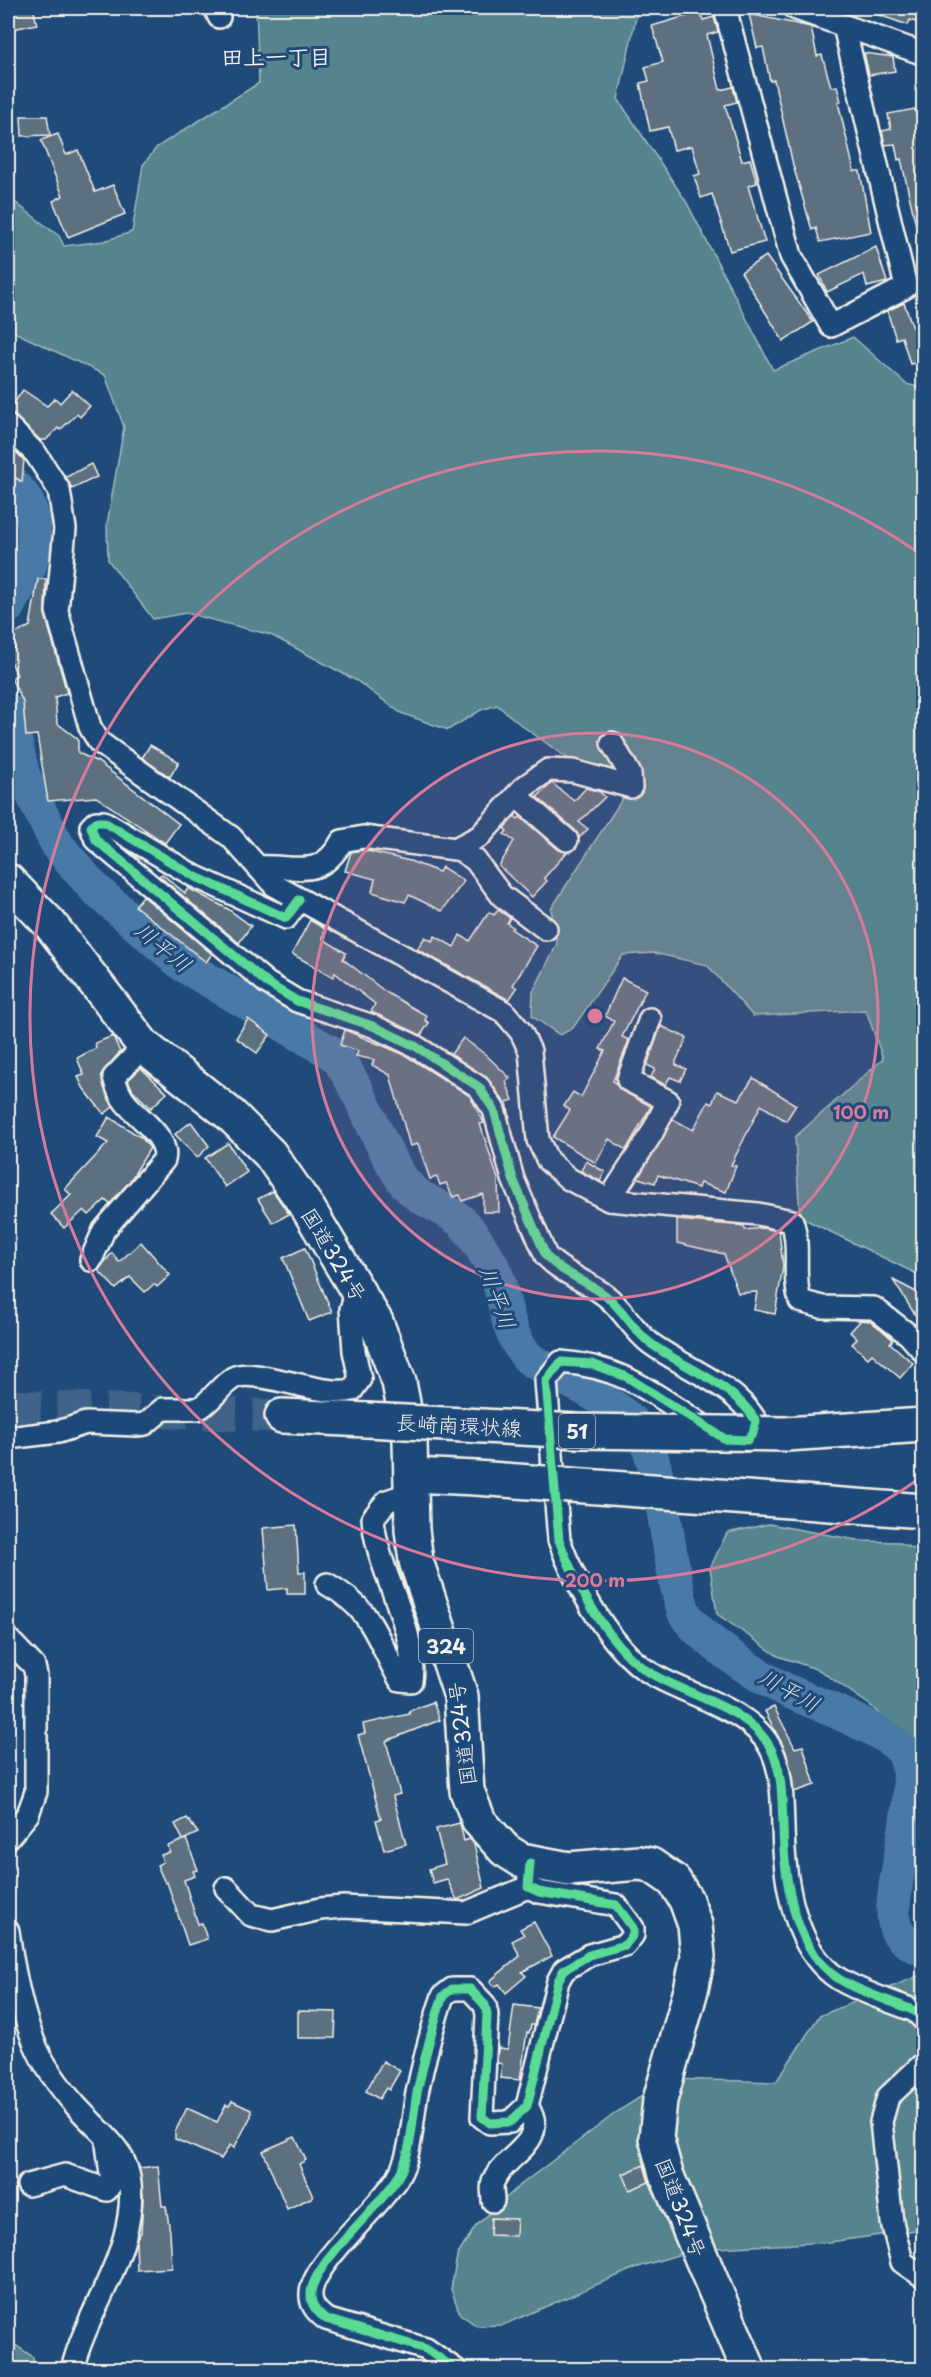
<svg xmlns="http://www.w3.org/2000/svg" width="931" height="2377" font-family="'Playpen Sans','Klee One',sans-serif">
<rect width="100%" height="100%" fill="#1f4a7a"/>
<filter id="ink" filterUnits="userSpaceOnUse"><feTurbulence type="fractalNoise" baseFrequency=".0167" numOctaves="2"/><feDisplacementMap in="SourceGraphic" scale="12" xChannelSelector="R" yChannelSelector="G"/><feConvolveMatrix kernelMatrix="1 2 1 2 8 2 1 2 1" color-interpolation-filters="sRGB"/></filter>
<g filter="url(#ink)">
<!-- green -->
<g fill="#54838e" stroke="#a4babb" stroke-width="1.5">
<polygon points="256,8 638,8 618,99 687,203 773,370 853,337 906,384 923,388 923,1277 800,1217 795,1137 883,1059 866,1010 753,1016 707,965 654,953 623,955 573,1028 560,1035 532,1016 533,992 557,944 551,909 623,798 521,725 497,705 481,710 448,730 401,713 357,681 271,635 186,613 153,619 108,560 107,524 124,427 105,375 8,329 8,197 59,236 64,246 104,241 132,232 143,165 157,147 259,83"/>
<polygon points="769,1524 862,1541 898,1542 923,1553 923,1757 870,1705 819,1670 778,1656 717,1614 710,1568 727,1533"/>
<polygon points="923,1974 923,2229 830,2242 697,2249 635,2268 503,2325 477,2326 460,2314 451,2289 457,2256 476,2226 519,2186 617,2112 668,2079 776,2082 819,2016"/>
<polygon points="8,2340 33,2357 34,2369 8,2369"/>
</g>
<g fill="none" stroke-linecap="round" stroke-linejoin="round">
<!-- river -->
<g stroke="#4a7aa7" stroke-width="34">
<path d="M 8,482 C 35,498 38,531 31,561 C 28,577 14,592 8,607"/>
<path d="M 8,710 L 23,774 L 41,813 L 58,846 L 94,888 L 183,965 L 335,1055 C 364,1093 375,1140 402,1179 C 417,1202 444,1205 463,1223 C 474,1235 485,1253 493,1267 C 507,1296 504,1329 525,1354 C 530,1361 541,1366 549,1370 C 579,1387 620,1404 641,1432 C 659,1455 668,1552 677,1586 C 679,1595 681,1607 685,1614 C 700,1639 762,1679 788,1691 C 814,1703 895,1732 905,1756 C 924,1800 878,1909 899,1934 C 904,1941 916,1946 924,1950"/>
</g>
</g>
<!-- building -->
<g fill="#5d707f" stroke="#f4f1e8" stroke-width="1.5">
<polygon points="8,8 33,8 37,24 8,30"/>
<polygon points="864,8 924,8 924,25 910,20 908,25 864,10"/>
<polygon points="700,12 703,20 714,17 718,32 707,35 720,90 733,87 737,102 725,105 742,161 750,159 757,183 748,186 765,242 730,251 712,194 701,198 694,176 700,174 692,146 674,150 668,127 650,131 640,83 649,81 645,67 663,62 652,26"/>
<polygon points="749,14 811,27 817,56 822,55 831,87 837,86 841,102 838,102 854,171 860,171 871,232 820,242 816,228 812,230 793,165 774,80 770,81 763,47 757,48"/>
<polygon points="864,53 893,57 895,71 869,75"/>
<polygon points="915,109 924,155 924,229 917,230 901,159 898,160 895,144 885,145 882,131 891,129 888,114"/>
<polygon points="21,116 47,116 50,135 22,136"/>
<polygon points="58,134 66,155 78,150 95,192 113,185 125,214 68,237 53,201 63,196 41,140"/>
<polygon points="876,247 887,282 867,287 864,274 827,292 819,275"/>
<polygon points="766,256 813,322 783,341 741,272"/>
<polygon points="904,303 917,339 924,337 924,361 910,364 902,337 896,339 887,311"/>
<polygon points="23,390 47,406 55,398 60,403 72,390 90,406 80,417 77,414 60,430 58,428 46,440 40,440 9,410"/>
<polygon points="8,444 24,460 22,482 8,473"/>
<polygon points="91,464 97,477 72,489 66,477"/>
<polygon points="38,579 46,579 45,614 67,693 55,697 57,723 78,739 78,753 98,762 179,824 165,843 96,797 48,801 37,735 26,736 23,702 11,678 17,675 8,655 8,651 15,648 9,637 30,626"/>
<polygon points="150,745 179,762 170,777 142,758"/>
<polygon points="552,783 574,801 586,788 600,792 605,797 579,822 588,829 579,838 575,830 537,797"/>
<polygon points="515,816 518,819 520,817 559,850 567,852 544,878 547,881 532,897 499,866 514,841 504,834 507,831 504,828"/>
<polygon points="363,850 410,861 439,872 442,867 464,881 442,911 409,895 405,902 372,892 375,879 345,871 351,852"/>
<polygon points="162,874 185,893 188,888 228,909 251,926 239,943 159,876"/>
<polygon points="143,896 212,954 206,962 135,906"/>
<polygon points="498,910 510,918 507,923 513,927 511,929 537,946 513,985 517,988 509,1000 417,949 425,937 432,941 435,936 454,947 460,935 470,941 489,912 494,915"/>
<polygon points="310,920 325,929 323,939 346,953 343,959 387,993 427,1016 425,1020 429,1023 421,1035 371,1012 375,1004 335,973 333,977 292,954"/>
<polygon points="622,978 646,990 622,1037 629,1040 613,1081 622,1091 651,1106 626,1150 609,1139 596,1163 553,1137 570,1110 564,1106 573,1092 581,1097 605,1051 600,1049 614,1021 605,1016"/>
<polygon points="248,1019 270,1035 257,1053 236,1038"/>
<polygon points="661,1026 687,1038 676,1061 676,1065 686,1069 680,1081 670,1077 665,1085 651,1077 655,1069 647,1065"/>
<polygon points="345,1030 405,1055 470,1096 484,1123 480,1124 498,1179 499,1212 483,1212 483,1194 462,1201 460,1195 453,1197 446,1183 440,1185 437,1177 430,1179 418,1144 410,1146 390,1075 372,1065 374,1060 356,1056 358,1051 340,1045"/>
<polygon points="113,1036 120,1052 102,1073 104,1087 113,1107 104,1114 84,1089 78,1077 84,1075 77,1058 96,1048 95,1043"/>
<polygon points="463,1038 486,1055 510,1078 506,1082 513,1100 507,1102 510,1118 505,1103 489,1080 451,1054"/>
<polygon points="141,1068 167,1093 151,1108 133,1091 128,1080"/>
<polygon points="753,1078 796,1105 786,1121 761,1105 731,1165 736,1166 726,1192 700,1183 698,1188 658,1175 655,1183 638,1178 673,1119 693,1130 708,1102 712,1104 717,1091 739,1100"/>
<polygon points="109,1117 142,1138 150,1148 130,1181 110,1204 105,1200 89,1215 84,1210 64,1228 51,1214 71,1195 65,1189 108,1143 97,1137"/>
<polygon points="191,1122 209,1146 197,1158 175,1134"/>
<polygon points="228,1143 247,1172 225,1187 205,1158"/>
<polygon points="586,1161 605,1172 600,1181 581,1171"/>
<polygon points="273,1191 289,1214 273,1223 258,1199"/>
<polygon points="677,1220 744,1226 745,1230 762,1228 779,1231 783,1266 775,1314 754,1310 757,1292 738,1293 724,1254 677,1243"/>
<polygon points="141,1242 170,1275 157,1287 154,1284 145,1292 130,1277 116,1289 98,1270 112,1253 119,1262"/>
<polygon points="305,1248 332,1312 309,1321 283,1258"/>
<polygon points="893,1280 924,1296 924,1329"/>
<polygon points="861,1320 870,1321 882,1330 893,1340 890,1343 913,1363 900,1378 872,1354 868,1358 852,1344 857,1339 850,1332"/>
<polygon points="296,1525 299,1572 305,1572 305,1594 287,1594 287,1588 268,1590 263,1528"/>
<polygon points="433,1702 440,1720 386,1741 400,1794 393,1796 406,1844 384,1850 376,1820 381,1819 358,1735 365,1733 363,1724 410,1714 409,1711"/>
<polygon points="774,1707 795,1748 803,1746 815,1785 794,1792 786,1752 765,1711"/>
<polygon points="187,1818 198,1833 183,1840 175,1824"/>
<polygon points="460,1823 464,1841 470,1839 474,1844 484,1888 457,1900 447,1879 433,1883 429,1869 445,1864 436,1829"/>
<polygon points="186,1839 198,1870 193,1871 195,1876 184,1880 198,1924 202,1923 207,1939 188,1945 167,1882 165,1883 157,1865 163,1862 161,1855 170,1852 168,1846"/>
<polygon points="534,1922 552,1956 522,1972 526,1976 506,1993 499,1984 494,1987 490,1981 520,1956 512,1941 524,1935 520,1929"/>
<polygon points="514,2005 538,2008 534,2025 531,2025 529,2033 527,2032 520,2080 500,2078 502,2064 497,2063 498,2048 508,2049"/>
<polygon points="298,2011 336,2012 335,2038 298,2038"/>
<polygon points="383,2061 400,2071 389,2090 386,2088 379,2099 366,2091"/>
<polygon points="232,2101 251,2110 251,2116 234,2148 230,2145 221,2159 175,2139 175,2132 187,2108 217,2122 226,2105 229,2106"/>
<polygon points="295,2137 306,2160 299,2164 313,2197 287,2209 263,2151"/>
<polygon points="644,2165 649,2182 630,2190 623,2174"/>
<polygon points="158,2166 162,2206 166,2206 170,2232 172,2268 137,2270 136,2242 139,2233 141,2233 143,2197 139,2168"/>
<polygon points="491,2218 517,2219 516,2236 490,2235"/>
</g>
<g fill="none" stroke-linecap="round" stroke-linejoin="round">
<!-- highway-tunnel -->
<polyline stroke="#3f638a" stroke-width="33" stroke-dasharray="33 16" stroke-linecap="butt" points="8,1406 282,1416"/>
<!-- street casing -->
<g stroke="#f4f1e8" stroke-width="26">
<g id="street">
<polyline points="215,8 219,17"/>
<polyline points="725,8 791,256 831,326 906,287 844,26"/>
<polyline points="794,8 924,54"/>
<path d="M 8,426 L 36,454 L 59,490 L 65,529 L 57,611 L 90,727 L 99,742 L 231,837 L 274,885 L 504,1012 L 521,1032 L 530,1051 L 538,1140 L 548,1161 L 569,1179 L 609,1200 L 758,1214 L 792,1221 C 801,1247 792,1275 800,1301 L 822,1307 L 874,1308 L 909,1335 L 924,1352"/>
<polyline points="516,796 567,840"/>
<polyline points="457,848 475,860 502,896 546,929"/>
<path d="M 258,867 C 296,865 320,881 342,841 L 363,837 L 455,849 L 480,836 L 524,787 L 548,770 L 573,771 L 631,787 L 630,774 L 612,743"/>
<path d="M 299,900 L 286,918 L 194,876 L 104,822 L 96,822 L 91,827 L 96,840 L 267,983 L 297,1001 L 373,1026 L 415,1046 L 479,1087 L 494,1110 L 513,1179 L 546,1256 C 563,1274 587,1281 606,1296 C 623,1309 633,1330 650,1343 C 685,1369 733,1383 756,1421 L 753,1433 L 745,1440"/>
<polyline points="609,1200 652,1133 668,1101 628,1080 650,1019"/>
<path d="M 91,1260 L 104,1230 L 164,1160 C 170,1138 138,1118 126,1103 C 120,1096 116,1085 114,1077 L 144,1046"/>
<path d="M 710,1430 C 657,1397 627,1367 561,1362 L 546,1381 L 559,1540 C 574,1581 605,1638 640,1666 C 676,1694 747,1704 770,1747 C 783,1770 782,1802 783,1827 C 784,1877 793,1950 839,1979 C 862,1993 891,2001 915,2011 L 924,2020"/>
<path d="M 8,1438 L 58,1432 L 86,1423 L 137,1425 L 145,1424 L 163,1409 L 198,1409 C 212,1401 220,1386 233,1378 C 255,1366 321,1398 352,1390 L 360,1379 L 354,1351 L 351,1309 L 358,1291"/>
<path d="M 327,1584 C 375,1611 375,1637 400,1680 L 411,1681 C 418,1627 376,1570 373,1518 L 387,1501 L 411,1493"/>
<polyline points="8,1639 34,1666 36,1675 36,1792 28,1814 8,1838"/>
<polyline points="226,1888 251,1915 272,1920 320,1909 343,1907 466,1913 528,1887"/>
<path d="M 8,1931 C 13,1968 20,2007 34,2042 C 43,2064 61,2089 77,2107 C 111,2144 138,2156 129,2216 C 121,2271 85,2317 72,2370"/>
<polyline points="924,2063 888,2097 881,2122 892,2222 902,2262 924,2277"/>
<polyline points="28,2185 65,2175 107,2190 112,2182 107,2144"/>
<path d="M 493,2201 C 493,2195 491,2187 493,2182 C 505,2153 551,2143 527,2106"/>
<path d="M 456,2370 L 426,2349 L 326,2319 C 317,2312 310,2305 311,2293 C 313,2263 381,2206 398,2177 C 412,2154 412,2119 417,2093 C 424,2060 432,2027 443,1996 L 452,1989 L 470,1989 L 485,2005 L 487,2015 L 482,2117 L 490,2123 L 510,2122 L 527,2106 L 558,1981 L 564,1970 L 589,1955 L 625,1945 L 633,1935 L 633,1928 L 616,1905 L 539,1892 L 528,1887 L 530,1863"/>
</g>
</g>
<!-- highway casing -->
<g stroke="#f4f1e8" stroke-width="38">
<g id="highway">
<polyline points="8,881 50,924 144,1046 231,1115 270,1154 309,1210 376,1322 399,1382 410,1440 412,1530 416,1561 461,1696 467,1791 479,1821 505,1850 521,1860 569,1869 639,1863 651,1865 674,1881 686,1900 695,1925 698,1956 691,1990 660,2100 656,2138 666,2174 749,2370"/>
<polyline points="282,1416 367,1420"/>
<polyline points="786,1434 924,1425"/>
<polyline points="411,1475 476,1478"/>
</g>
</g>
<!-- street -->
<use href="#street" stroke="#1f4a7a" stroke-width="21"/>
<!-- highway -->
<use href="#highway" stroke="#1f4a7a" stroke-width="33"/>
<!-- highway-bridge casing -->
<g stroke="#f4f1e8" stroke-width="38" stroke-linecap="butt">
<g id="highway-bridge">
<polyline points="367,1420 578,1431 786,1434"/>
<polyline points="476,1478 924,1511"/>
</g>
</g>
<!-- highway-bridge -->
<use href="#highway-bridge" stroke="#1f4a7a" stroke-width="33"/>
<!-- cycleway casing -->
<g stroke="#1f4a7a" stroke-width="13">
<g id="cycleway">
<path d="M 299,900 L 286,918 L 194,876 L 104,822 L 96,822 L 91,827 L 96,840 L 267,983 L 297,1001 L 373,1026 L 415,1046 L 479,1087 L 494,1110 L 513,1179 L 546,1256 C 563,1274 587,1281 606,1296 C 623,1309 633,1330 650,1343 C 685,1369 733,1383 756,1421 L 753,1433 L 747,1440 L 725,1439 L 627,1377 L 592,1364 L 561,1362 L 546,1381 L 559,1540 C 574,1581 605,1638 640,1666 C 676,1694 747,1704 770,1747 C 783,1770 782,1802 783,1827 C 784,1877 793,1950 839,1979 C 862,1993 891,2001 915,2011 L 924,2020"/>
<path d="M 456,2370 L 426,2349 L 326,2319 C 317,2312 310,2305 311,2293 C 313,2263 381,2206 398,2177 C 412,2154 412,2119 417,2093 C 424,2060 432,2027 443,1996 L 452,1989 L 470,1989 L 485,2005 L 487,2015 L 482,2117 L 490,2123 L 510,2122 L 527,2106 L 558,1981 L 564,1970 L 589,1955 L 625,1945 L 633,1935 L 633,1928 L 616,1905 L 539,1892 L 528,1887 L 530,1863"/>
</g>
</g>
<!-- cycleway -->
<use href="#cycleway" stroke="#5adb95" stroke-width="9"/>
</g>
</g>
<!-- distance rings -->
<circle cx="595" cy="1016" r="283" fill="#d87a9a" fill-opacity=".12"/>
<g fill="none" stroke="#d87a9a" stroke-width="3">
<circle cx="595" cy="1016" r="283"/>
<path d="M923 1476A565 565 0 1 1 923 556"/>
</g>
<g text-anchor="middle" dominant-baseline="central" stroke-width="6" stroke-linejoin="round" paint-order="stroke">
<!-- shield labels -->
<g fill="#1f4a7a" stroke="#b4bfc7" stroke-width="1.5">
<rect x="559" y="1414" width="36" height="34" rx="4.5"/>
<rect x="419" y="1629" width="54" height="34" rx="4.5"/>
</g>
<g font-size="20" font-weight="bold" fill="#f4f1e8">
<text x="577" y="1431">51</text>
<text x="446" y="1646">324</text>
</g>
<!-- street labels -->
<g font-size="21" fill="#f4f1e8" stroke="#1f4a7a">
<text transform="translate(335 1254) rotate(59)">国道324号</text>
<text transform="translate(459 1424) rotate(3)">長崎南環状線</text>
<text transform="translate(461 1734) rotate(-97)">国道324号</text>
<text transform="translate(682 2207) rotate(69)">国道324号</text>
</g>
<!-- neighbourhood labels -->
<g font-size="22" font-weight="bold" fill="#f4f1e8" stroke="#1f4a7a">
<text x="276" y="55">田上一丁目</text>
</g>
<!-- water labels -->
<g font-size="22" font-style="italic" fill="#dadfde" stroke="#1f4a7a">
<text transform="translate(164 946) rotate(39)">川平川</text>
<text transform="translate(499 1297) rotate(70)">川平川</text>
<text transform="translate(790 1689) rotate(29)">川平川</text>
</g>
</g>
<circle cx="595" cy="1016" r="9" fill="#d87a9a" stroke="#1f4a7a" stroke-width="3"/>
<g font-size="18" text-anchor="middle" font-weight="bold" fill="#d87a9a" stroke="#1f4a7a" stroke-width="6" stroke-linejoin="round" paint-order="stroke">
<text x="861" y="1119">100 m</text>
<text x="595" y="1587">200 m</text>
</g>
<!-- margin -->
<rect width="931" height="2377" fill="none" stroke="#1f4a7a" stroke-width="30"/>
<rect x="15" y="15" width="901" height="2347" fill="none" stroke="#f4f1e8" stroke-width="2" filter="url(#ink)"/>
</svg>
